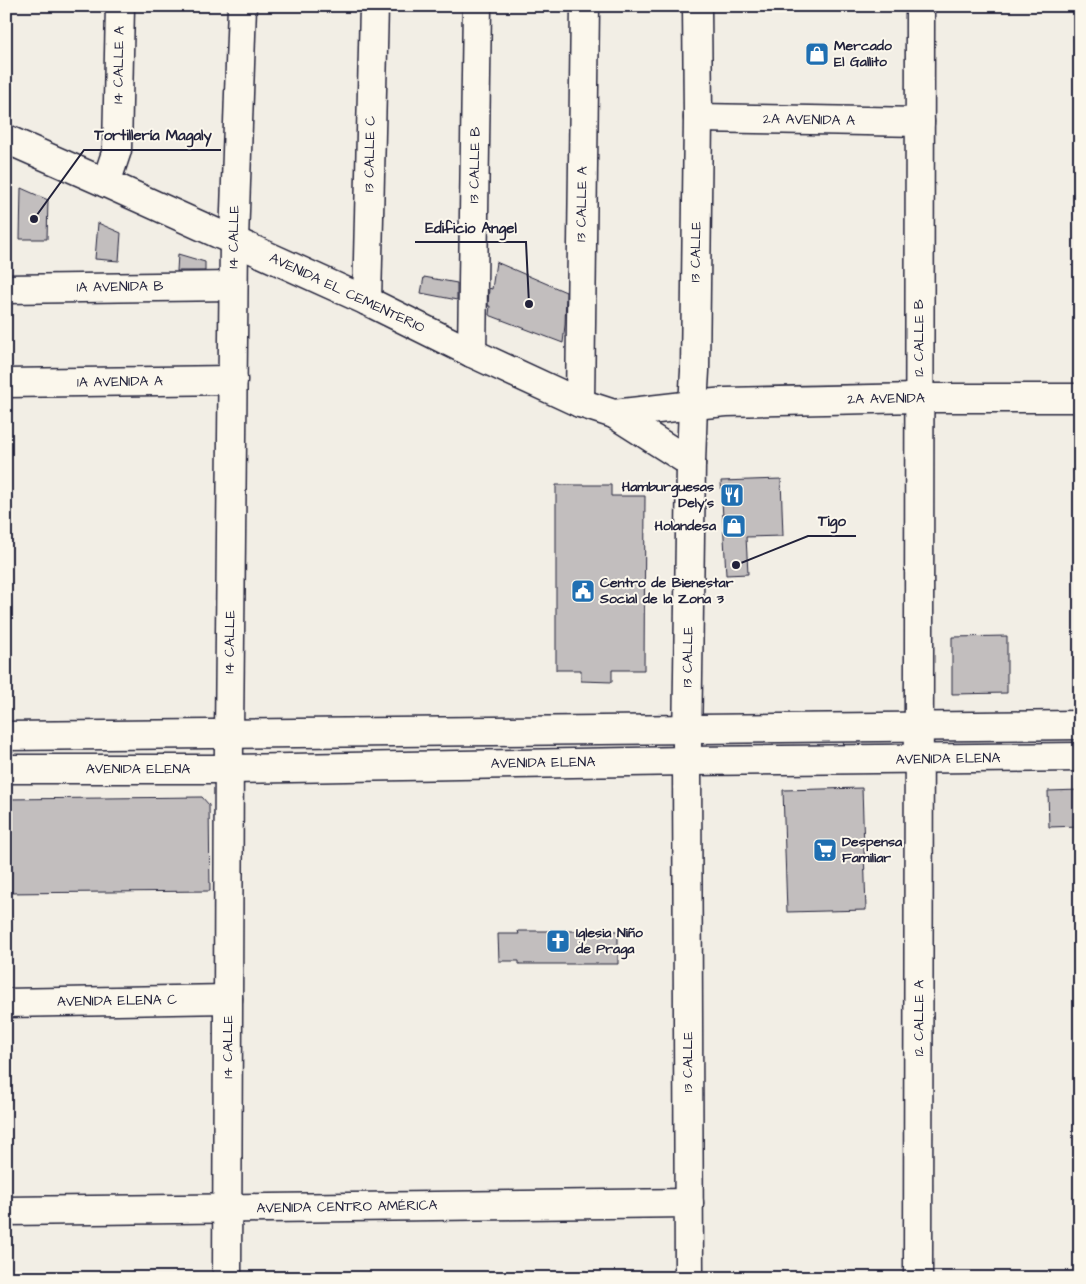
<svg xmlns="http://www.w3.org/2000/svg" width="1086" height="1284" font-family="'Architects Daughter',sans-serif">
<rect width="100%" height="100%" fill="#f2eee5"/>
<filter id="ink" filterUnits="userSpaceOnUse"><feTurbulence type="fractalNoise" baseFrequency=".02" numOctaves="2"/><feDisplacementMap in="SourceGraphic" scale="10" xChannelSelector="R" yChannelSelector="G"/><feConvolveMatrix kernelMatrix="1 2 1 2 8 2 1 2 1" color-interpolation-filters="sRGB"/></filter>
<g filter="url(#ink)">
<!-- building -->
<g fill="#c2bebe" stroke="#22223b">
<polygon points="21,188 48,200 47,239 20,239"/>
<polygon points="98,223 121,233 119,261 95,259"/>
<polygon points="178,254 205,262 205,271 177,271"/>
<polygon points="496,262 566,292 565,325 563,343 489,315 490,306 488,306 489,288 492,289"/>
<polygon points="424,277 457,283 457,300 421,293"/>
<polygon points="781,479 783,536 746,537 748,574 726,575 721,481"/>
<polygon points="556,485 611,485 611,496 645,496 644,670 612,670 612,682 581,681 581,670 556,670"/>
<polygon points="1007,636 1007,693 952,694 952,637"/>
<polygon points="862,788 866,910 787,912 783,790"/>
<polygon points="1080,790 1080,826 1049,827 1048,791"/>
<polygon points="202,797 209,805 210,891 6,893 6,799"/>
<polygon points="518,931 618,931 618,964 519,964 519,961 499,961 498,934 519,934"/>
</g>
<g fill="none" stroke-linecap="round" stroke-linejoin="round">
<!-- minor casing -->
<g stroke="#22223b" stroke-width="31">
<g id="minor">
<polyline points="698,118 920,122"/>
<polyline points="106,183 117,150 120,6"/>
<polyline points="6,289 233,286"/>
<polyline points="367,301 374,6"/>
<polyline points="472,353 477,6"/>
<polyline points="6,383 233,380"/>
<polyline points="580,403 585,6"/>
<polyline points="693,405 695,371 698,118 697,6"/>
<polyline points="687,761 689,1278"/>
<polyline points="6,1003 228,999"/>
<polyline points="6,1211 689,1203"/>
<polyline points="227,1278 229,734 234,240 242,6"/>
<path d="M 918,1278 C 919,854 919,430 920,6"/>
</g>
</g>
<!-- major casing -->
<g stroke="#22223b" stroke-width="31">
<g id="major">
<polyline points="6,139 106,183 367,301 472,353 580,403 614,414 693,405 726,402 919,398 1080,398"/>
<polyline points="614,414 691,463"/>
<polyline points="6,736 1080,725"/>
<polyline points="687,746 691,463 693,405"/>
<polyline points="6,769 229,769 687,761 1080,757"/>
</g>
</g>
<!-- minor -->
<use href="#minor" stroke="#fbf7ec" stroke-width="28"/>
<!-- major -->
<use href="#major" stroke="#fbf7ec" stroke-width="28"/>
</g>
</g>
<!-- icons -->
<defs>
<g id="shop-square" transform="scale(1.25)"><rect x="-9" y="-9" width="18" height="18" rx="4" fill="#1f6fb2" stroke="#fbf7ec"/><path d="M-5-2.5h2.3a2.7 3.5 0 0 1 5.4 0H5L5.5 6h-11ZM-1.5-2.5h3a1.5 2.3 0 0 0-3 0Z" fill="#fff"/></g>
<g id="restaurant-square" transform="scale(1.25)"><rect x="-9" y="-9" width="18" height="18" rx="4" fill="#1f6fb2" stroke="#fbf7ec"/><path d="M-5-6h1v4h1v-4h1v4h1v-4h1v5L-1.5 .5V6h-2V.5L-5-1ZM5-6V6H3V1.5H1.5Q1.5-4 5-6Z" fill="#fff"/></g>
<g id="civic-square" transform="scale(1.25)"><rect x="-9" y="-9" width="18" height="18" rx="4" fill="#1f6fb2" stroke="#fbf7ec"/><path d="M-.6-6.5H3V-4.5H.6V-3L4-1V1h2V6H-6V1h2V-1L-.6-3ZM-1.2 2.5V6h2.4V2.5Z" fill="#fff"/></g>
<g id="supermarket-square" transform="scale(1.25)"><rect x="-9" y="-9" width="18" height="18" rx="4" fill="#1f6fb2" stroke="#fbf7ec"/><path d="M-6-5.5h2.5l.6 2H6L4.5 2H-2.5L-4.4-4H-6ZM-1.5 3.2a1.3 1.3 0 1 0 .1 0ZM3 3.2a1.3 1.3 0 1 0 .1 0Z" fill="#fff"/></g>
<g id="church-square" transform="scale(1.25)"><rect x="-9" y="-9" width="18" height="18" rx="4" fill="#1f6fb2" stroke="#fbf7ec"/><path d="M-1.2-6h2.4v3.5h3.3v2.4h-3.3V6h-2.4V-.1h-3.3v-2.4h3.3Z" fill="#fff"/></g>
</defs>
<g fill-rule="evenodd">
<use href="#shop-square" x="817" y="54"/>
<use href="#restaurant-square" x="732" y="495"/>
<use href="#shop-square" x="734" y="526"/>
<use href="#civic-square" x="583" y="591"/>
<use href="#supermarket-square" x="825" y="850"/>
<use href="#church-square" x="558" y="941"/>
</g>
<g text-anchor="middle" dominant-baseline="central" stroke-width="4" stroke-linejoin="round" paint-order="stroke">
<!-- poi labels -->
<g font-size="14" font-weight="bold" fill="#22223b" stroke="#fbf7ec" text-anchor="start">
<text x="834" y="46">Mercado<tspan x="834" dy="16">El Gallito</tspan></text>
<text x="714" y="487" text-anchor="end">Hamburguesas<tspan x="714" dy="16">Dely's</tspan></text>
<text x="716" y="526" text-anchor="end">Holandesa</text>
<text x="600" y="583">Centro de Bienestar<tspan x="600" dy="16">Social de la Zona 3</tspan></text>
<text x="842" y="842">Despensa<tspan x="842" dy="16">Familiar</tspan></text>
<text x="576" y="933">Iglesia Niño<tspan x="576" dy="16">de Praga</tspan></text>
</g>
<!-- street labels -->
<g font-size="14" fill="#22223b" stroke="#fbf7ec">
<text transform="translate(119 65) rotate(-89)">14 CALLE A</text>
<text transform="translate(809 120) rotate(1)">2A AVENIDA A</text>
<text transform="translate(370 154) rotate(-89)">13 CALLE C</text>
<text transform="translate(475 165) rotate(-89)">13 CALLE B</text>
<text transform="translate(582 204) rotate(-89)">13 CALLE A</text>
<text transform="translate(234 237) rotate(-89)">14 CALLE</text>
<text transform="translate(696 252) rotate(-89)">13 CALLE</text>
<text transform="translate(120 287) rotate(-1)">1A AVENIDA B</text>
<text transform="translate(347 293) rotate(25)">AVENIDA EL CEMENTERIO</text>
<text transform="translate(919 338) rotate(-90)">12 CALLE B</text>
<text transform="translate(120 382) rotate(-1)">1A AVENIDA A</text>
<text transform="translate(886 399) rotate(-1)">2A AVENIDA</text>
<text transform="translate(230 642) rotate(-89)">14 CALLE</text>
<text transform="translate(688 657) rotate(-89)">13 CALLE</text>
<text transform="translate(948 759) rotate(-1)">AVENIDA ELENA</text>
<text transform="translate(543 763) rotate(-1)">AVENIDA ELENA</text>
<text x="138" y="769">AVENIDA ELENA</text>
<text transform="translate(117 1001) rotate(-1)">AVENIDA ELENA C</text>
<text transform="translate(919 1018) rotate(-90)">12 CALLE A</text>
<text transform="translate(228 1047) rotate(-90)">14 CALLE</text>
<text transform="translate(688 1062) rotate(-90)">13 CALLE</text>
<text transform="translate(347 1207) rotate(-1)">AVENIDA CENTRO AMÉRICA</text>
</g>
</g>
<!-- callouts -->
<path fill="none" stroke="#22223b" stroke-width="2" d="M34 219L84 150H221M529 304L526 242H415M736 565L808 536H856"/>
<g fill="#22223b" stroke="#fbf7ec" stroke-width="2">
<circle cx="34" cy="219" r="5"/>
<circle cx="529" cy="304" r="5"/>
<circle cx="736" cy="565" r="5"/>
</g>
<g font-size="15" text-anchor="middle" font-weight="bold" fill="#22223b" stroke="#fbf7ec" stroke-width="4" stroke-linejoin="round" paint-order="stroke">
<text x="153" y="140">Tortillería Magaly</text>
<text x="471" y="233">Edificio Angel</text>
<text x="832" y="526">Tigo</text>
</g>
<!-- margin -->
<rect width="1086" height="1284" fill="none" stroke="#fbf7ec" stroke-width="25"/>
<rect x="12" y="12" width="1061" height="1259" fill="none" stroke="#22223b" stroke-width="2" filter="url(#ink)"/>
</svg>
